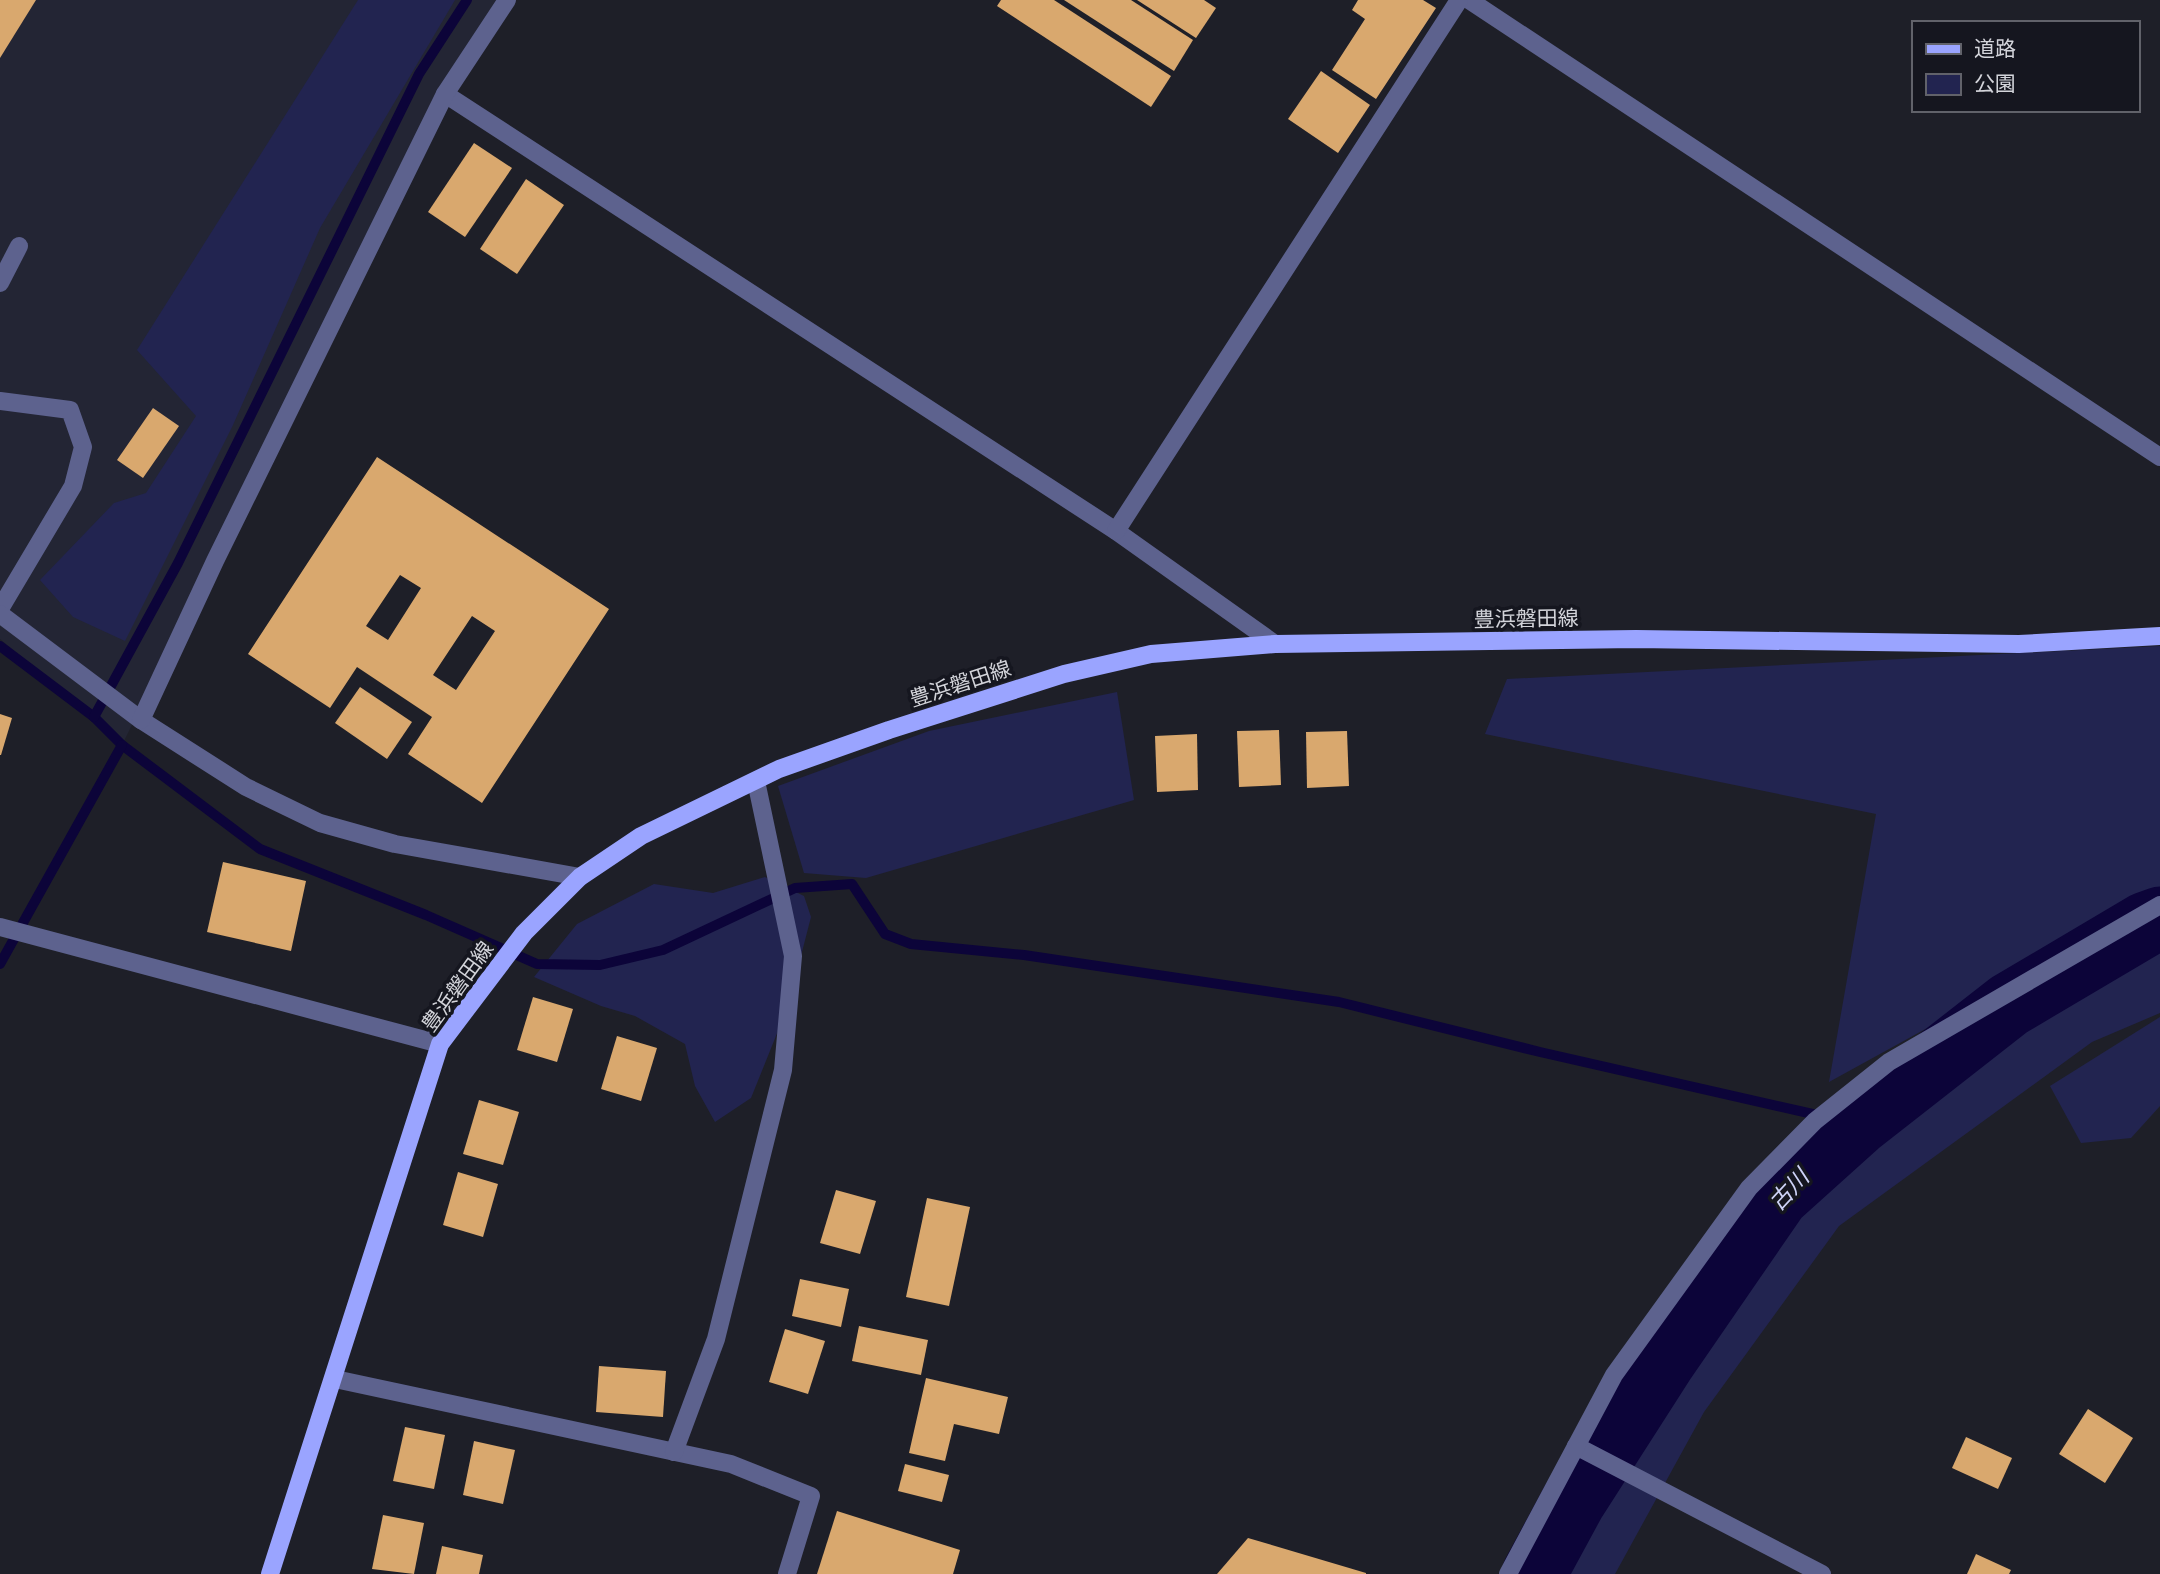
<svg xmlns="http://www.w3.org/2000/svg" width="2160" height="1574" font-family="'Golos Text','Noto Sans JP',sans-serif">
<rect width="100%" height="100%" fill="#1e1f28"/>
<!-- built -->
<polygon fill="#232534" points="0,0 507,0 445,94 122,745 0,639"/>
<!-- green -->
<g fill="#222450">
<polygon points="358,0 455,0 320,228 233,425 125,641 73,617 40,580 114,503 146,493 196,416 137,350"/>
<polygon points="2160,646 2160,900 1829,1082 1876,814 1485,734 1507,679"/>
<polygon points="1117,692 1134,800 866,878 804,873 778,786 929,731"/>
<polygon points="765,877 804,896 811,917 788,1006 751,1098 715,1122 695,1086 685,1044 635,1016 601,1006 534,977 577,924 654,884 713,893"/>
<polygon points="2160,905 2160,1013 2092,1042 1839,1226 1704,1412 1615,1574 1533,1574 1686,1274 1865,1082 1858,1123 1937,1035"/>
<polygon points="2160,1017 2160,1106 2131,1138 2081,1143 2050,1086"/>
</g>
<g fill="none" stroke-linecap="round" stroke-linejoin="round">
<!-- stream -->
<g stroke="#0c0439" stroke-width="10">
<polyline points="0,646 94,717 122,745 260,849 426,915 537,964 600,965 663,950 795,888 852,884 885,934 911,944 1024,955 1339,1002 1540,1052 1857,1124"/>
<polyline points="94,717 178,563 419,74 467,0"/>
<polyline points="0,964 122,745"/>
</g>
<!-- river -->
<polyline stroke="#0c0439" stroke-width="65" points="1534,1574 1573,1502 1664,1360 1777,1196 1857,1124 2009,1005 2146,924 2160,919"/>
</g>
<!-- building -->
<g fill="#d9a86e" fill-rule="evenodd">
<polygon points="0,0 36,0 0,58"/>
<polygon points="1001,0 1054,0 1171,76 1151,107 997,6"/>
<polygon points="1064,0 1131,0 1193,40 1174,71"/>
<polygon points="1137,0 1204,0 1216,8 1196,38"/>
<polygon points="1358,0 1423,0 1436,8 1376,99 1332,70 1365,19 1352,10"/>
<polygon points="1321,71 1370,105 1338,153 1288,119"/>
<polygon points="474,143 512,168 465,237 428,212"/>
<polygon points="526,179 564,205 517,274 480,249"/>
<polygon points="153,408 179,426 143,478 117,460"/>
<path d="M 377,457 L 609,609 L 482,803 L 408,754 L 432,717 L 357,667 L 330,708 L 248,654 ZM 400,575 L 421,588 L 388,640 L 366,626 ZM 472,616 L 495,631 L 456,690 L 433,675 Z"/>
<polygon points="360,687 412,722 387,759 335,723"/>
<polygon points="0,714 12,718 1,755 0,755"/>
<polygon points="1279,730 1281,785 1239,787 1237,731"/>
<polygon points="1347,731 1349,786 1307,788 1306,732"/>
<polygon points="1197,734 1198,790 1157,792 1155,736"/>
<polygon points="223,862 306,881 291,951 207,932"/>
<polygon points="533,997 573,1009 557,1062 517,1050"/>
<polygon points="617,1036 657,1048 641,1101 601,1089"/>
<polygon points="479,1100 519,1112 503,1165 463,1154"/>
<polygon points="458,1172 498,1184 483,1237 443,1225"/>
<polygon points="836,1190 876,1201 860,1254 820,1243"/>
<polygon points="927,1198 970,1207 949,1306 906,1297"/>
<polygon points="800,1279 849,1289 841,1327 792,1316"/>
<polygon points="859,1326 928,1340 921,1375 852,1361"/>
<polygon points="785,1329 825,1341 808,1394 769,1382"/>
<polygon points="599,1366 666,1371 663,1417 596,1412"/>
<polygon points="926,1378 1008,1397 999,1434 954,1424 945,1461 909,1453"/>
<polygon points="2088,1409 2133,1438 2105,1483 2059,1454"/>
<polygon points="405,1427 445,1435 434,1489 393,1481"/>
<polygon points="1966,1437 2012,1458 1998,1489 1952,1468"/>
<polygon points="474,1441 515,1450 503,1504 463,1495"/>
<polygon points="905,1464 949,1475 942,1502 898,1491"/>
<polygon points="837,1511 960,1550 953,1574 817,1574"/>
<polygon points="383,1515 424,1523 414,1574 372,1569"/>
<polygon points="1248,1538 1366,1573 1366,1574 1217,1574"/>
<polygon points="442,1546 483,1555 479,1574 436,1574"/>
<polygon points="1976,1554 2011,1570 2009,1574 1967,1574"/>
</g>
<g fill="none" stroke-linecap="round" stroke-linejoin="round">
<!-- minor -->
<g stroke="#5d628e" stroke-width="18">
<polyline points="1469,0 2160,457"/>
<polyline points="445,94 1116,531 1275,644"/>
<polyline points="0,283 19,246"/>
<polyline points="0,401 70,410 83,447 73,486 0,609"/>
<polyline points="1116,531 1459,0"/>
<polyline points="0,614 141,720 246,787 320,823 395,844 580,877"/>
<polyline points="141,720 215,561 445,94 507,0"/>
<polyline points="0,927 440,1044"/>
<polyline points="335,1379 731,1464 811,1496 787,1574"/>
<polyline points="1576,1446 1822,1574"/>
<polyline points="674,1452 716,1339 783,1070 793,956 756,781"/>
<polyline points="1508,1574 1614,1375 1749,1188 1815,1121 1889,1062 2160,905"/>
</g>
<!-- major -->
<polyline stroke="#9aa4ff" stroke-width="18" points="270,1574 440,1044 524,933 580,877 641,836 779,769 889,730 1064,674 1151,654 1275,644 1636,639 2019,644 2160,636"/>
</g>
<g text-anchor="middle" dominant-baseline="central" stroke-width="7" stroke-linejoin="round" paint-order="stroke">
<!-- street labels -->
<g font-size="21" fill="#d3d4da" stroke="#15161f">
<text transform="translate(1526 618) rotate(-1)">豊浜磐田線</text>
<text transform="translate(960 683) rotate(-18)">豊浜磐田線</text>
<text transform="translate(457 986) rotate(-54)">豊浜磐田線</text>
</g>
<!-- water labels -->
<g font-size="23" font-style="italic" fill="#ced3f7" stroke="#15161f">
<text transform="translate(1788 1189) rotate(-47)">古川</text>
</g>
</g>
<!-- legend -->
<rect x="1912" y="21" width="228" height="91" fill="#15161f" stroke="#61626a" stroke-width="2"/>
<rect x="1926" y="44" width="35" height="10" fill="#9aa4ff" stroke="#61626a" stroke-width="2"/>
<text x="1974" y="56" font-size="21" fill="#d3d4da">道路</text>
<rect x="1926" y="74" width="35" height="21" fill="#222450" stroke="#61626a" stroke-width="2"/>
<text x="1974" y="91" font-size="21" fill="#d3d4da">公園</text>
</svg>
